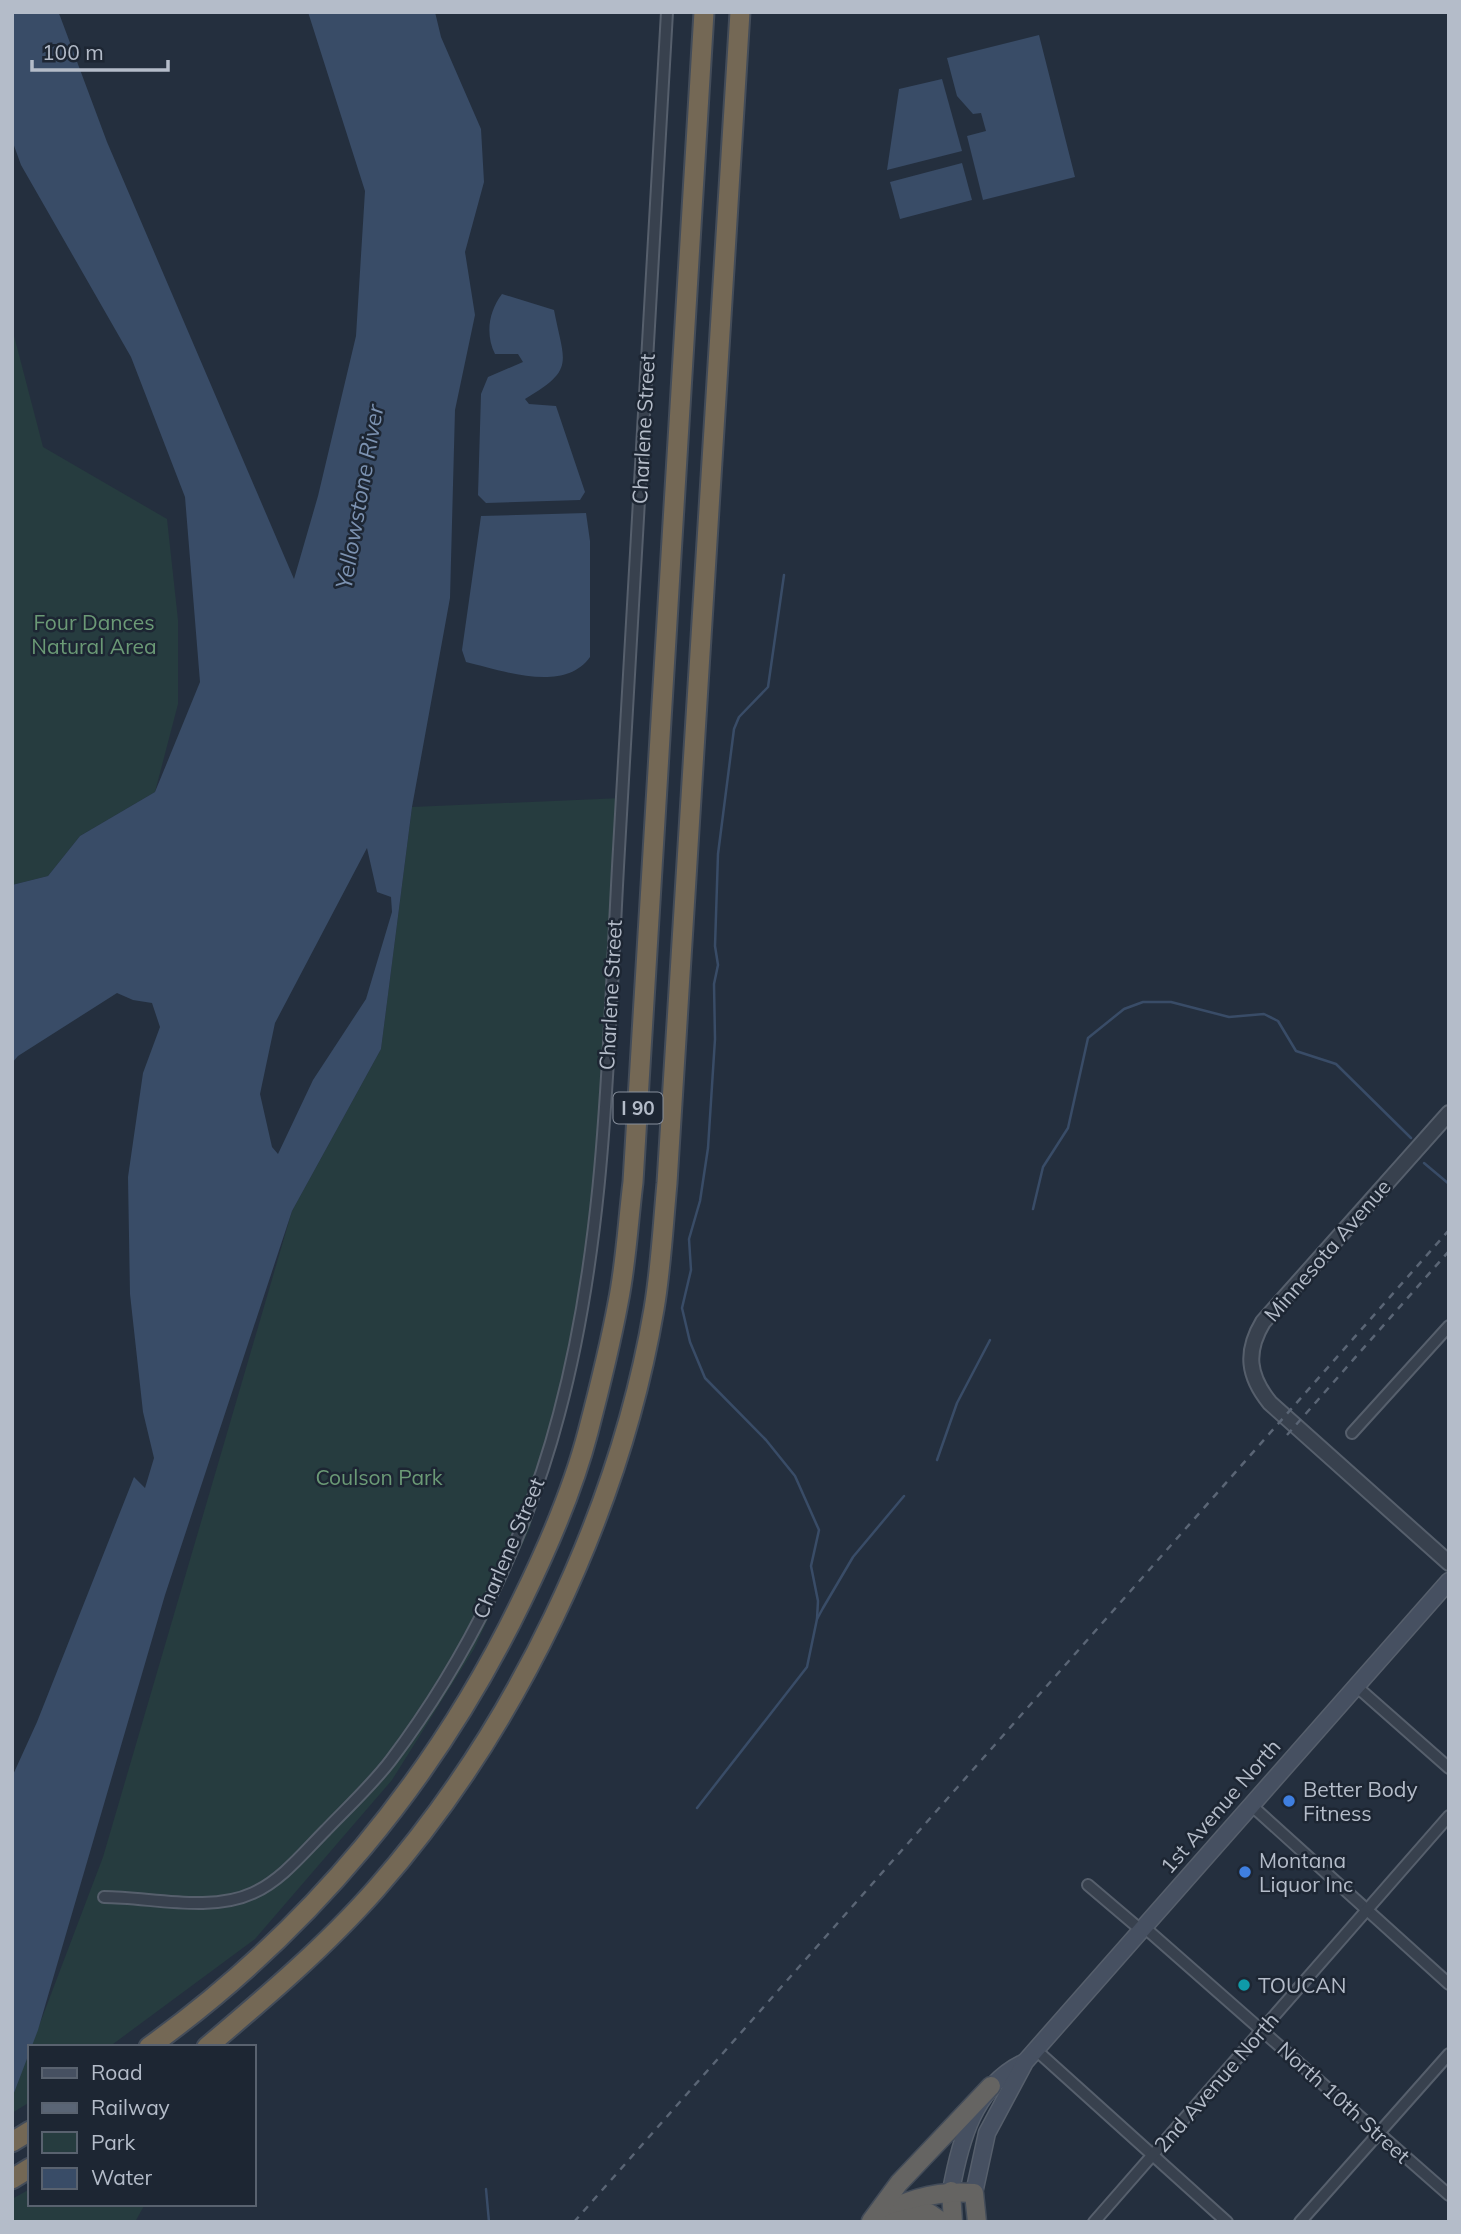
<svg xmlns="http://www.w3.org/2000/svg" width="1461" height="2234" font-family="Mulish,sans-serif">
<rect width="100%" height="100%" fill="#242f3e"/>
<!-- green -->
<g fill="#263c3f">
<polygon points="12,328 43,447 167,519 178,620 178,704 155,792 80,836 48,876 12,885"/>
<polygon points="622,798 593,1248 530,1528 474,1649 392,1780 255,1939 109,2047 31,2047 103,1857 292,1211 381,1049 412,807"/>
<polygon points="30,2049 30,2102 12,2113 12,2095"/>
<polygon points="30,2189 30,2204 145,2204 135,2222 12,2222 12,2199"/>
</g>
<!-- water -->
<g fill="#394c67" fill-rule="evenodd">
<path d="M 12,12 L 58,12 L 60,16 L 107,142 L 294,579 L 318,496 L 356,336 L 365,191 L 308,12 L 435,12 L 441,37 L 481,129 L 484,182 L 465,252 L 475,315 L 455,410 L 450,598 L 412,807 L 381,1049 L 292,1211 L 165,1595 L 38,2030 L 12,2098 L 12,1777 L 37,1722 L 134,1477 L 145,1488 L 154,1458 L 143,1412 L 130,1294 L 128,1177 L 143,1073 L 160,1027 L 152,1003 L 133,1000 L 117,993 L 18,1056 L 12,1063 L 12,885 L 48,876 L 80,836 L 155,792 L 200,682 L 185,497 L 131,357 L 21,165 L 12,140 ZM 367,848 L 377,892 L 391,897 L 392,912 L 366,999 L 313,1080 L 278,1154 L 272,1147 L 260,1094 L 275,1023 Z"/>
<polygon points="1039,35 1075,177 983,200 967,136 986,131 981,113 973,114 957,96 947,58"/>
<polygon points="942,79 962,151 887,170 899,89"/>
<polygon points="962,163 972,200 900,219 890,182"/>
<path d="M 502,294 L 554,310 C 564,363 576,369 525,399 L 529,404 L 556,406 L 585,492 L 580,500 L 486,503 L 478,495 L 481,394 L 488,377 L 523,362 L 518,354 L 495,354 C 485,334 489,311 502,294 Z"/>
<path d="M 586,513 L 590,541 L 590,657 C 564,694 501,670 466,662 L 462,650 L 481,516 Z"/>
</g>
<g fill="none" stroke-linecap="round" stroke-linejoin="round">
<!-- stream -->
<g stroke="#394c67" stroke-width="2.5">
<polyline points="784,575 768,687 739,717 734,729 718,854 715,946 718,965 714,984 715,1039 708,1148 700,1201 689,1239 691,1270 682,1308 690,1342 705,1378 766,1440 795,1476 819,1530 811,1566 818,1601 817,1619"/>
<polyline points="1424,1163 1449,1184"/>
<polyline points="1033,1209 1043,1167 1068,1128 1088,1038 1124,1009 1143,1002 1171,1002 1229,1017 1264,1014 1278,1021 1296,1051 1336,1064 1411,1138"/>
<polyline points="937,1460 957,1403 990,1340"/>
<polyline points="697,1808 807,1667 817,1619 823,1608 853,1557 904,1496"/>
<polyline points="486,2189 489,2222"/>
</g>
<!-- minor casing -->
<g stroke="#565f6c" stroke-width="14">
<g id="minor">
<polyline points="1352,1433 1449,1326"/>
<polyline points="1356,1686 1449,1768"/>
<polyline points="1251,1805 1449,1984"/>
<polyline points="1088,1885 1141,1930"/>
<path d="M 104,1897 C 150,1897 210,1913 253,1893 C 282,1880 304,1852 326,1830 C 348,1807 372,1785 391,1760 C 468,1658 527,1536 559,1414 C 608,1231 608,1037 619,849 C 635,570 651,291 667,12"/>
<polyline points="1144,1927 1449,2195"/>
<polyline points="1036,2050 1227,2222"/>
<polyline points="1094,2222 1449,1816"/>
<polyline points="1300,2222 1449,2054"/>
</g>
</g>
<!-- tertiary casing -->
<g stroke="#565f6c" stroke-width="18">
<path id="tertiary" d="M 1449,1113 L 1263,1322 C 1245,1352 1248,1376 1270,1403 L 1449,1563"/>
</g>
<!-- secondary casing -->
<g stroke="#565f6c" stroke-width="19">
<g id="secondary">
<path d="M 951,2191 C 960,2141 974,2087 1023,2063"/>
<polyline points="974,2193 987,2133 1025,2062 1449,1581"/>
</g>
</g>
<!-- trunk casing -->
<g stroke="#434c59" stroke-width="21">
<g id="trunk">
<polyline points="951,2191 953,2222"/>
<path d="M 878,2216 C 908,2198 939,2190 974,2193 L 977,2222"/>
<polyline points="871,2221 899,2183 991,2086"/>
<polyline points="894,2222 929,2213 942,2222"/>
</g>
</g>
<!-- motorway casing -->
<g stroke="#434c59" stroke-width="23">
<g id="motorway">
<path d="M 149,2047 C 310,1931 436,1778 522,1600 C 548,1547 573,1490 588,1432 C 599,1390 610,1346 618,1303 C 626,1264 628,1222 633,1182 L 704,12"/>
<path d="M 207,2047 C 266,1997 325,1947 376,1889 C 514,1732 619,1515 654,1309 C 661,1268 663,1225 667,1183 L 740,12"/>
<polyline points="12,2142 30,2131"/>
<polyline points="12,2179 30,2168"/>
</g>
</g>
<!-- minor -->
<use href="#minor" stroke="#38414e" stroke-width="10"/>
<!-- tertiary -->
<use href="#tertiary" stroke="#38414e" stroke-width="14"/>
<!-- secondary -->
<use href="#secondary" stroke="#465061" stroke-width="16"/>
<!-- trunk -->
<use href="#trunk" stroke="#656462" stroke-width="18"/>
<!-- motorway -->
<use href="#motorway" stroke="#746855" stroke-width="19"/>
<!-- rail -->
<g stroke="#5a6575" stroke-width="2.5" stroke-dasharray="7 7" stroke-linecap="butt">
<polyline points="1287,1435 1449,1251"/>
<polyline points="574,2222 1449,1230"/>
</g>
</g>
<!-- markers -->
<g fill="#3f7fe0" stroke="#1d2633" stroke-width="2.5">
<circle cx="1289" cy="1801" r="7"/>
<circle cx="1245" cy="1872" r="7"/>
</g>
<circle fill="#0f9aa8" stroke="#1d2633" stroke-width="2.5" cx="1244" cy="1985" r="7"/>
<g text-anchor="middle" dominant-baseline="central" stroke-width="5" stroke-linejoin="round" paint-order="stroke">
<!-- shield labels -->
<rect fill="#1d2633" stroke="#878f9c" stroke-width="2" x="613.5" y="1092.5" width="49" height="31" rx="5"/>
<g font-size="19" font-weight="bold" fill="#b4bcc9">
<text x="638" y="1108">I 90</text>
</g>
<!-- street labels -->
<g font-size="21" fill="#b4bcc9" stroke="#1d2633">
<text transform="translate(643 429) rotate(-87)">Charlene Street</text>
<text transform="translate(610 995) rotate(-87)">Charlene Street</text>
<text transform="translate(1327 1250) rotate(-49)">Minnesota Avenue</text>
<text transform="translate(508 1548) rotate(-67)">Charlene Street</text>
<text transform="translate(1220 1806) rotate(-49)">1st Avenue North</text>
<text transform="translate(1216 2082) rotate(-49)">2nd Avenue North</text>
<text transform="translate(1344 2102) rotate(42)">North 10th Street</text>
</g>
<!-- park labels -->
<g font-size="21" fill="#6b9a76" stroke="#1d2633">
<text x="94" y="622">Four Dances<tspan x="94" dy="24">Natural Area</tspan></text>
<text x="379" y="1477">Coulson Park</text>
</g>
<!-- poi labels -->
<g font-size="21" fill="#b4bcc9" stroke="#1d2633" text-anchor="start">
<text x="1303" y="1789">Better Body<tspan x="1303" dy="24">Fitness</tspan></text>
<text x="1259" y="1860">Montana<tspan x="1259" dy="24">Liquor Inc</tspan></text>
<text x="1258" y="1985">TOUCAN</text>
</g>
<!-- water labels -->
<g font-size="23" font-style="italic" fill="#7c92b1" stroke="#1d2633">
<text transform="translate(359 497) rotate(-80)">Yellowstone River</text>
</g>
</g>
<!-- border -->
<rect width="1461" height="2234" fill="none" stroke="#b4bcc9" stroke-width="28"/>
<!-- legend -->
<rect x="28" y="2045" width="228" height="161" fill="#1d2633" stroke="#59626f" stroke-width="2"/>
<rect x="42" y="2068" width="35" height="10" fill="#465061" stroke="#59626f" stroke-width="2"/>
<text x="91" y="2080" font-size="21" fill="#b4bcc9">Road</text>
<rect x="42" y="2103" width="35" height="10" fill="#5a6575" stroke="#59626f" stroke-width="2"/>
<text x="91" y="2115" font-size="21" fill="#b4bcc9">Railway</text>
<rect x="42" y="2132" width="35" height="21" fill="#263c3f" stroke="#59626f" stroke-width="2"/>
<text x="91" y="2150" font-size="21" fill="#b4bcc9">Park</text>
<rect x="42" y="2168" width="35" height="21" fill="#394c67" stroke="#59626f" stroke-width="2"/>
<text x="91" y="2185" font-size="21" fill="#b4bcc9">Water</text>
<!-- scale -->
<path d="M32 60v10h136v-10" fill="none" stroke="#b4bcc9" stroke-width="3.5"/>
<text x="42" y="60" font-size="21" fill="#b4bcc9" stroke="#1d2633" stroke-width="5" paint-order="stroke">100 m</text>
</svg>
